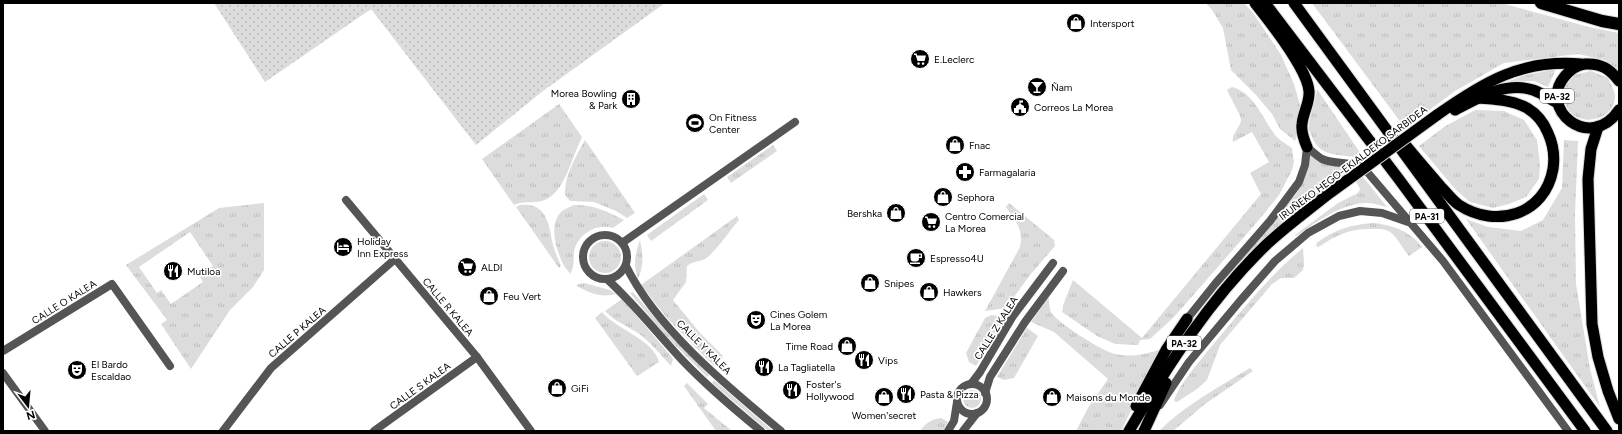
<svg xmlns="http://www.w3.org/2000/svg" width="1622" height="434" font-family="Figtree,sans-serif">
<defs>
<pattern id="grass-tufts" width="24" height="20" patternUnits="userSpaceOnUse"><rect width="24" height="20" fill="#dcdcdc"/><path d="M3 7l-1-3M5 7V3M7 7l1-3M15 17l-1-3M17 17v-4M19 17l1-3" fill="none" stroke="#bbb"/></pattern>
<pattern id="garden-dots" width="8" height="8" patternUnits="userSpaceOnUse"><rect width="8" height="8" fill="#dcdcdc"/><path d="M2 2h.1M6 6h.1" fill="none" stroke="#bbb" stroke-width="1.8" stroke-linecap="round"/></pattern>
</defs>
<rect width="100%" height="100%" fill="#fff"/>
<!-- grass -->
<g fill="url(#grass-tufts)" fill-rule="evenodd">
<polygon points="1206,3 1244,3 1254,14 1281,55 1294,84 1300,105 1297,126 1297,135 1295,141 1280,129 1272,114 1256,95 1231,70 1223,28 1212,10"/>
<polygon points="1312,3 1501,3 1589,27 1619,33 1619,72 1605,60 1578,54 1504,63 1455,91 1405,128"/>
<polygon points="1556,69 1548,87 1534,81 1507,82 1522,76"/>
<path d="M 1591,71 L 1608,78 C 1610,83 1616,92 1615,98 C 1611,127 1565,127 1565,97 C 1565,94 1564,90 1565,88 C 1567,83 1572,79 1574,75 Z"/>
<path d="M 1232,87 C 1253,92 1262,117 1273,132 C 1278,140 1285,143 1292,148 L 1294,162 L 1292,170 L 1279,195 L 1258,221 L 1174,317 L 1150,339 L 1140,340 L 1138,345 L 1115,344 L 1097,336 L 1062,312 L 1064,303 L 1073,280 L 1142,338 L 1261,194 L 1250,173 L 1269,162 L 1252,132 L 1233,142 C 1231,133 1241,128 1241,119 C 1241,116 1229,95 1227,90 Z"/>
<path d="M 1317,89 L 1365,160 C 1346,152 1321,161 1312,137 C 1310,133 1308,129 1309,125 C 1310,113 1316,102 1317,89 Z"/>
<path d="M 559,104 L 582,137 C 572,156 565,192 545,200 C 535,204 524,200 514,205 L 482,159 Z"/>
<polygon points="1475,110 1504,111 1524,120 1537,140 1540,165 1539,179 1526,197 1509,204 1493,208 1470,202 1456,190 1419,146 1444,127"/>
<path d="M 585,140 L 635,213 L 627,218 L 616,211 L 594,202 L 570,201 L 565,195 C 564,177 576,156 585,140 Z"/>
<polygon points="1564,140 1578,141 1575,214 1576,284 1590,369 1600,407 1466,219 1488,227 1521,231 1543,220 1562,188"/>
<polygon points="773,145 777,151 731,183 727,177"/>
<path d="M 1310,155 L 1355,167 L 1387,207 C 1381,206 1375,203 1369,203 C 1343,202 1317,222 1296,236 L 1295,235 L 1338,203 L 1358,193 L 1360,189 C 1356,181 1352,174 1342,174 L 1262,241 L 1215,294 L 1214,293 L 1296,194 L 1304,179 Z"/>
<polygon points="704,194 708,200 651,241 647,235"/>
<path d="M 264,203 L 264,270 L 253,287 L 230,310 L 191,369 L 161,324 L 167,320 L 126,265 L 219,208 ZM 190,232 L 213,266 L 199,275 L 203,282 L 171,304 L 161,290 L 157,293 L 139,267 Z"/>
<path d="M 1009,203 L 1054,240 L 1055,246 L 1030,275 L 1006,308 L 985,311 L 1020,247 C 1024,230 1015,220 1006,207 Z"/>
<path d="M 520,205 C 548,202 549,226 553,245 C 555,252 558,259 561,266 L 559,268 L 516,207 Z"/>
<path d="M 574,205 C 595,205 606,211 624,220 L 613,228 C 597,223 577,234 574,252 C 573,260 575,266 570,274 C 568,270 564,267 563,264 C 556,249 548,224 562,211 C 565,209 570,207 574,205 Z"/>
<path d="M 737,216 L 739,220 C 731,229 714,254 705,259 C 698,262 693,261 687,266 L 686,282 L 673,300 L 700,333 L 723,356 L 715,367 L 667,318 L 641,285 Z"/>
<path d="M 1375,223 C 1394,226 1410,231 1422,247 L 1409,256 C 1403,249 1398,238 1390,232 C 1384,228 1378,229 1372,229 C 1351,228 1336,235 1320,246 L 1317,247 L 1316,244 L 1318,242 C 1335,229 1354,224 1375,223 Z"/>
<path d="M 640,240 C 643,254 644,266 638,279 C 633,264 635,254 640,240 Z"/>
<circle cx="605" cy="257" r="16"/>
<path d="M 1303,248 L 1304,263 L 1303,270 L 1294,278 L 1281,278 L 1272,284 L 1220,345 L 1207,380 L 1197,389 L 1177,402 L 1174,401 C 1178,385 1205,355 1216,341 C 1243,309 1270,275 1303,248 Z"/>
<path d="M 584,283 L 610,290 L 616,294 C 602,298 588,293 576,285 Z"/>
<polygon points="633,292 668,333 709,375 707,377 665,335 630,293"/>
<path d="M 1049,297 C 1049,301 1049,308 1051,312 C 1056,322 1101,350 1112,353 C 1130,358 1144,355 1161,349 L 1121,431 L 1076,431 L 1088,408 L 1108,379 L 1054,332 L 1031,322 Z"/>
<path d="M 622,299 L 671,356 L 673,359 L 671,366 C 659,353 647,337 631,329 C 621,323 612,319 605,311 Z"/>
<path d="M 602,312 C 616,329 654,340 659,362 L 637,376 L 595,318 Z"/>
<polygon points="991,315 1007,317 976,366 969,362 966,353 985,318"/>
<polygon points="1027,328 1038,336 1014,378 1004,380 997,377"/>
<path d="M 1250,368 L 1253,371 L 1205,404 L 1173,431 L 1159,431 C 1185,405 1219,387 1250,368 Z"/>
<polygon points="714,380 773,431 768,431 712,383"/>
<polygon points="687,383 708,404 704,408 732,431 716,431 684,386"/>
<circle cx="972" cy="399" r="9"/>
<path d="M 941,418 L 948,422 L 943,431 L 920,431 C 925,423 932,419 941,418 Z"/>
</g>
<!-- garden -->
<polygon fill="url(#garden-dots)" points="214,3 665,3 543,91 476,145 371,9 265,82"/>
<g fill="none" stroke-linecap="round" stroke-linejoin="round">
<!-- trunk casing -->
<g stroke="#dbdbdb" stroke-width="13">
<g id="trunk">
<path d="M 1255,3 C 1270,22 1307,68 1309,91 C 1310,103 1303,112 1302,124 C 1301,131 1304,140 1307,147"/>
<polyline points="1265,3 1398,178 1585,431"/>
<polyline points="1294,3 1607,431"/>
<path d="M 1619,81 C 1610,69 1601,63 1585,64 C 1577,65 1570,70 1565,76 C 1537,109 1590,153 1619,110"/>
<path d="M 1455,110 C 1478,98 1506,81 1533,90 C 1542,93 1550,99 1558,103"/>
<path d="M 1437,115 C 1484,82 1521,59 1581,64"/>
<polyline points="1598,127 1591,149 1588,179 1592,324 1598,357 1608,391 1619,419"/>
<path d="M 1403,142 C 1416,158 1429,173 1442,188 C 1447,193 1453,201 1459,205 C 1496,229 1545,215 1553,169 C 1555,156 1553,144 1548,133 C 1544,123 1537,114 1527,108 C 1512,100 1495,99 1477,98"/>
<polyline points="1136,406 1166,350 1187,319"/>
<path d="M 1129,431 C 1168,365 1210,299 1266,245 C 1285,227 1306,212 1327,195"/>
<polyline points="1144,431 1166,383"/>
</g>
</g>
<!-- motorway casing -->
<g stroke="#dbdbdb" stroke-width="14">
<polyline id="motorway" points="1541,3 1602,21 1619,24"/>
</g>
<!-- minor -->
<g stroke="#555" stroke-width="8">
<polyline points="346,200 477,357 531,431"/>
<circle cx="605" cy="257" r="22"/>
<polyline points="622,243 795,122"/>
<path d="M 626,266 C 657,329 727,386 781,431"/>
<path d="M 608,280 C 635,305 658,334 683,361 C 707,386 734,409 761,431"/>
<polyline points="3,351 112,284 170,366"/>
<polyline points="3,373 45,431"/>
<polyline points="971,384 980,372 1013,316 1053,263"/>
<circle cx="972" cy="399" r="15"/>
<polyline points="985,393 990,377 1025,322 1063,271"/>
<polyline points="223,431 271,368 395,259"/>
<polyline points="374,431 477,357"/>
<polyline points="948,431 954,421 957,402"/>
<polyline points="963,431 977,413"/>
</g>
<!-- tertiary -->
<g stroke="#555" stroke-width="8">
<path d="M 1307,147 C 1312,151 1317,156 1322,159 C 1335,165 1350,161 1363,167 L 1443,261 L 1568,431"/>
<polyline points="1187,319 1215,284 1270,221 1299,182 1305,165 1307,147"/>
<polyline points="1160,405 1189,362 1240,301 1275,261 1308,233 1339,216 1360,211 1382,213 1408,222"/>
</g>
<!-- trunk -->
<use href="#trunk" stroke="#000" stroke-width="11"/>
<!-- motorway -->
<use href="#motorway" stroke="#000" stroke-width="12"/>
<!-- trunk-bridge casing -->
<g stroke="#dbdbdb" stroke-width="13" stroke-linecap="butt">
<polyline id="trunk-bridge" points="1327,195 1437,115"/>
</g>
<!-- trunk-bridge -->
<use href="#trunk-bridge" stroke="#000" stroke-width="11"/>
</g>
<!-- icons -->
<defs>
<g id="shop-disc" transform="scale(1)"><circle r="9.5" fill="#000" stroke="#fff"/><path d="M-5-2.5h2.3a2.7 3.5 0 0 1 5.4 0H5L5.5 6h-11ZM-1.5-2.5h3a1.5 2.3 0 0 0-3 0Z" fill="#fff"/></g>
<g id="supermarket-disc" transform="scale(1)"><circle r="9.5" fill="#000" stroke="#fff"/><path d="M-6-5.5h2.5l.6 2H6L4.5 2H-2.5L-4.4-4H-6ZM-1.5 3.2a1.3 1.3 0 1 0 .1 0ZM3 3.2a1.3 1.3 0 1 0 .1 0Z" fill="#fff"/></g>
<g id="bar-disc" transform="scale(1)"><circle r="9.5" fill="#000" stroke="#fff"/><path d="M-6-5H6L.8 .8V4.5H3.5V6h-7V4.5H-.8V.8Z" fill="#fff"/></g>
<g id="building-disc" transform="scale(1)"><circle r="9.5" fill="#000" stroke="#fff"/><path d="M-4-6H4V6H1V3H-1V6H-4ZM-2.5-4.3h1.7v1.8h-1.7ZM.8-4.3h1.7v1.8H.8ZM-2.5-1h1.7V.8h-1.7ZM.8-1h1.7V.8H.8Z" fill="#fff"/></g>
<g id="civic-disc" transform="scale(1)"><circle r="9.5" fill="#000" stroke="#fff"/><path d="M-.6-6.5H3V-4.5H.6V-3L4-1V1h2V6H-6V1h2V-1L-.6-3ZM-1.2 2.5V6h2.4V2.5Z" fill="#fff"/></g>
<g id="stadium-disc" transform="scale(1)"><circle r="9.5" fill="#000" stroke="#fff"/><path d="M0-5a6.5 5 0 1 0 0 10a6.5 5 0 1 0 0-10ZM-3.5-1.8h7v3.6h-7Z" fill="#fff"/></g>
<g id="pharmacy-disc" transform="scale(1)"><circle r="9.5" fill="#000" stroke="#fff"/><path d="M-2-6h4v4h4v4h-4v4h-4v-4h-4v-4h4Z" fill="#fff"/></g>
<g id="hotel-disc" transform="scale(1)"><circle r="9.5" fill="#000" stroke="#fff"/><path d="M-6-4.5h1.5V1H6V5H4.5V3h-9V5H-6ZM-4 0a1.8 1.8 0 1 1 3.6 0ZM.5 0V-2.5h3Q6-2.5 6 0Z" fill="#fff"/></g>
<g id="cafe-disc" transform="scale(1)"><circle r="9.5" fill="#000" stroke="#fff"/><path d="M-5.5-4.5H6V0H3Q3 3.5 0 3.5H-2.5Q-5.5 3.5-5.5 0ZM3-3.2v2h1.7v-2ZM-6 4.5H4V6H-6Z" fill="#fff"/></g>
<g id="restaurant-disc" transform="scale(1)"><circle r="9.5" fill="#000" stroke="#fff"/><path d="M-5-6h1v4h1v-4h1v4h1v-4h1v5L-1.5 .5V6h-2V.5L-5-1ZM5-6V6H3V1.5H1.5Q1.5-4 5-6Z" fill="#fff"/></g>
<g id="theatre-disc" transform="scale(1)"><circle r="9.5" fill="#000" stroke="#fff"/><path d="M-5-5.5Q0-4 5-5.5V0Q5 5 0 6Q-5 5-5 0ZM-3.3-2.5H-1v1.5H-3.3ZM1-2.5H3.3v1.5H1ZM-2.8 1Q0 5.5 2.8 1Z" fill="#fff"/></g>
</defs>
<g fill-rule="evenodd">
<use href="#shop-disc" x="1076" y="23"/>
<use href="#supermarket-disc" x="920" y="59"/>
<use href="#bar-disc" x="1037" y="87"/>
<use href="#building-disc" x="631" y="99"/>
<use href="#civic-disc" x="1020" y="107"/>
<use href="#stadium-disc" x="695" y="123"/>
<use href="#shop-disc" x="955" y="145"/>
<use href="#pharmacy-disc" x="965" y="172"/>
<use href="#shop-disc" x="943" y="197"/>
<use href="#shop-disc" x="896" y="213"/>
<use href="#supermarket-disc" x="931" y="222"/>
<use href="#hotel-disc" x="343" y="247"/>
<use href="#cafe-disc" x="916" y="258"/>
<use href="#supermarket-disc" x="467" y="267"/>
<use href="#restaurant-disc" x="173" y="271"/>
<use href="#shop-disc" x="870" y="283"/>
<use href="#shop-disc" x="929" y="292"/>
<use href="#shop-disc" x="489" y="296"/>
<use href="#theatre-disc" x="756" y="320"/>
<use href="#shop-disc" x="847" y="346"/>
<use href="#restaurant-disc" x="864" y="360"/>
<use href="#restaurant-disc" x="764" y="367"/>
<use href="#theatre-disc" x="77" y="370"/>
<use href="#shop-disc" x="557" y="388"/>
<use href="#restaurant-disc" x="792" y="390"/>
<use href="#restaurant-disc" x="906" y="394"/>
<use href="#shop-disc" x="884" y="397"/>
<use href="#shop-disc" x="1052" y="397"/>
</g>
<g text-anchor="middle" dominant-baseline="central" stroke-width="3.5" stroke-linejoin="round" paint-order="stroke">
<!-- shield labels -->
<g fill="#fff" stroke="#4c4c4c" stroke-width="1">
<rect x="1540" y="89" width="34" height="14" rx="3"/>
<rect x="1410" y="209" width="34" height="14" rx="3"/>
<rect x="1167" y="336" width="34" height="14" rx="3"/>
</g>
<g font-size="9" font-weight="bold" fill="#000">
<text x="1557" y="96">PA-32</text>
<text x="1427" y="216">PA-31</text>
<text x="1184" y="343">PA-32</text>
</g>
<!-- poi labels -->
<g font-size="10" fill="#000" stroke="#fff" text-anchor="start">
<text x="1090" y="23">Intersport</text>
<text x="934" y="59">E.Leclerc</text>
<text x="1051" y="87">Ñam</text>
<text x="617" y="93" text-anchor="end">Morea Bowling<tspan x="617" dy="12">&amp; Park</tspan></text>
<text x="1034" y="107">Correos La Morea</text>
<text x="709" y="117">On Fitness<tspan x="709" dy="12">Center</tspan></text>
<text x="969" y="145">Fnac</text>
<text x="979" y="172">Farmagalaria</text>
<text x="957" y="197">Sephora</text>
<text x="882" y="213" text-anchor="end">Bershka</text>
<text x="945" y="216">Centro Comercial<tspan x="945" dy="12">La Morea</tspan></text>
<text x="357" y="241">Holiday<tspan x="357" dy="12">Inn Express</tspan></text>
<text x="930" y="258">Espresso4U</text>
<text x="481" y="267">ALDI</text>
<text x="187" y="271">Mutiloa</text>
<text x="884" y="283">Snipes</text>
<text x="943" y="292">Hawkers</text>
<text x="503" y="296">Feu Vert</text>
<text x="770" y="314">Cines Golem<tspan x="770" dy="12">La Morea</tspan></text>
<text x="833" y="346" text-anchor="end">Time Road</text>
<text x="878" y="360">Vips</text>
<text x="91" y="364">El Bardo<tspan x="91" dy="12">Escaldao</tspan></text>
<text x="778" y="367">La Tagliatella</text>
<text x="806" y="384">Foster's<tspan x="806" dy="12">Hollywood</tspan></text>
<text x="571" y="388">GiFi</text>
<text x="920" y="394">Pasta &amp; Pizza</text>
<text x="1066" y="397">Maisons du Monde</text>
<text x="884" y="415" text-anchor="middle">Women'secret</text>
</g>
<!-- street labels -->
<g font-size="10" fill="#000" stroke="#fff">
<text transform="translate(1353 163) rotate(-37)">IRUÑEKO HEGO-EKIALDEKO SARBIDEA</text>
<text transform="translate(64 302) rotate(-32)">CALLE O KALEA</text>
<text transform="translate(448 307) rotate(50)">CALLE R KALEA</text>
<text transform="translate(996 328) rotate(-58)">CALLE Z KALEA</text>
<text transform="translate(297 332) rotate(-41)">CALLE P KALEA</text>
<text transform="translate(704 347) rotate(45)">CALLE Y KALEA</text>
<text transform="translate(420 386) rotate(-36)">CALLE S KALEA</text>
</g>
</g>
<!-- border -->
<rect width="1622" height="434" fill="none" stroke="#000000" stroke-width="8"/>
<!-- north arrow -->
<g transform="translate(28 406) rotate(164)" stroke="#ffffff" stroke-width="3" paint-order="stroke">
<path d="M0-3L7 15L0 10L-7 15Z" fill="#000000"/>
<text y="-6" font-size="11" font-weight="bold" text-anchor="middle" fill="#000000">N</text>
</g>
</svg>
